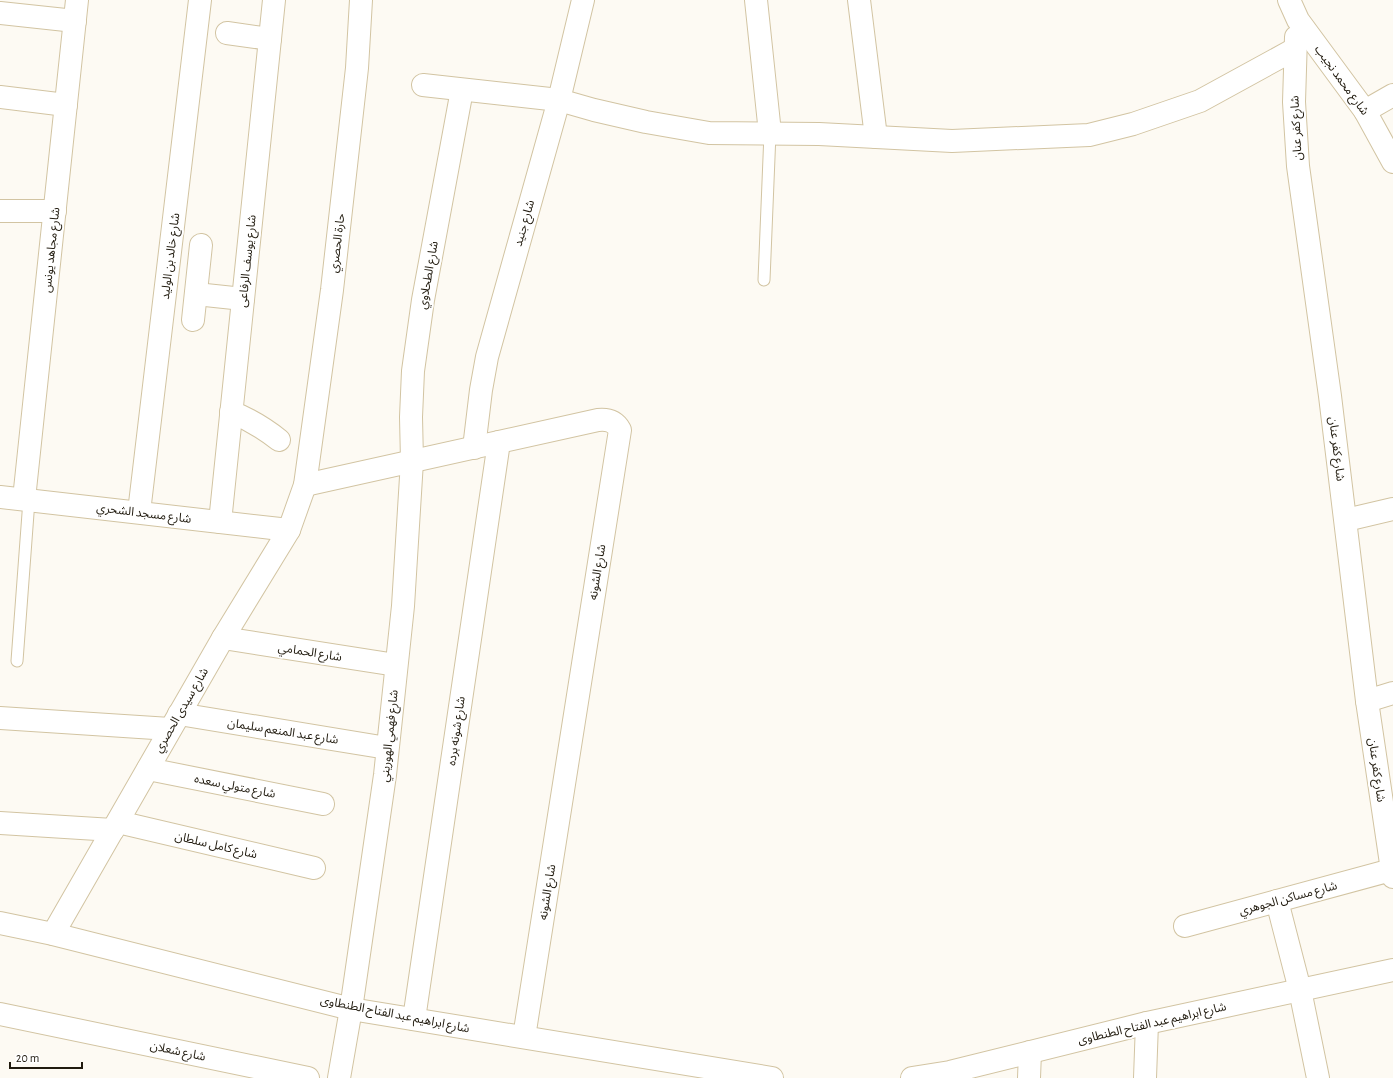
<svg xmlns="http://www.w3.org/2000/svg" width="1393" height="1078" font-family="'Alegreya Sans','Noto Sans Arabic',sans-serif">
<rect width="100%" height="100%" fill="#fdfaf3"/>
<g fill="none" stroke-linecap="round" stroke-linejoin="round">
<!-- lane casing -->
<g stroke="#d2c4a2" stroke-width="13">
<g id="lane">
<polyline points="764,280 770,133"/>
<polyline points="17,661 29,500"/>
</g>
</g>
<!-- street casing -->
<g stroke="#d2c4a2" stroke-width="24">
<g id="street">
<polyline points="756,0 770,133"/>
<polyline points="859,0 876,137"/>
<polyline points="0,13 75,21"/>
<polyline points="227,33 270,39"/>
<polyline points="1296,37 1294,102 1298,166 1330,396 1367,701 1393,877"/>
<polyline points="423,85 559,100 594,110 646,122 709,133 819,134 952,141 1089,135 1133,124 1200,101 1295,49"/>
<polyline points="0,97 66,105"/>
<polyline points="1365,111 1393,95"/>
<polyline points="0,211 55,211"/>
<polyline points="196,294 243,299"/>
<polyline points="193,320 201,245"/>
<path d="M 231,412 C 249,419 264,428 279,440"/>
<polyline points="474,448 481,390 487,357 559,100 583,0"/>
<path d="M 305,485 L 598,420 C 608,419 615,421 620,430 L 524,1037"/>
<polyline points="0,497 289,530"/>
<polyline points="24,499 77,0"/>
<polyline points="139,512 200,0"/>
<polyline points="1346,520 1393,509"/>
<polyline points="220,522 274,0"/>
<polyline points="223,638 396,665"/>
<polyline points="1367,701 1393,693"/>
<polyline points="179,714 387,748"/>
<polyline points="0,718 170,729"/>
<polyline points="148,769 323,804"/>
<polyline points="118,822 314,868"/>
<polyline points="0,823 113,830"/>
<polyline points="1277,901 1300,990 1318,1078"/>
<polyline points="0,923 53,934 351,1009 772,1078"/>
<polyline points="1185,926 1391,870"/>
<polyline points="53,934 223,638 289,530 305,485 332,290 357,68 361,0"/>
<polyline points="0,1014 308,1078"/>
<polyline points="414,1019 499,442"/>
<polyline points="339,1078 351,1009 385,775 403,606 412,461 411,417 413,371 423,300 462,90"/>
<polyline points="912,1078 950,1072 1147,1023 1393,970"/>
<polyline points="1029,1078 1030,1052"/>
<polyline points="1145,1078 1147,1023"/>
</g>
</g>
<!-- secondary casing -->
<g stroke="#d2c4a2" stroke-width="24">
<polyline id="secondary" points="1289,0 1298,20 1365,111 1393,162"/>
</g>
<!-- lane -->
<use href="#lane" stroke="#fff" stroke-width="11"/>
<!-- street -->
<use href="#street" stroke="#fff" stroke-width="22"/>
<!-- secondary -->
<use href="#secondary" stroke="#fff" stroke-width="22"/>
</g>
<g text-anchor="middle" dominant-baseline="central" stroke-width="4" stroke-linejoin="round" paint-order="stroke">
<!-- street labels -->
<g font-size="12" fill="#201a0e" stroke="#fff">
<text transform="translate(1342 80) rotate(54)">شارع محمد نجيب</text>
<text transform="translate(1296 128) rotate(-93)">شارع كفر عنان</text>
<text transform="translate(524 223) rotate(-74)">شارع جنيد</text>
<text transform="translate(337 243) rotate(-83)">حارة الحصري</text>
<text transform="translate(51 250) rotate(-84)">شارع مجاهد يونس</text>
<text transform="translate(170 256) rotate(-83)">شارع خالد بن الوليد</text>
<text transform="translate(247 261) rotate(-84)">شارع يوسف الرفاعى</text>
<text transform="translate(428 275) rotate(-80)">شارع الطحلاوي</text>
<text transform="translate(1337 449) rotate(83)">شارع كفر عنان</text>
<text transform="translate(144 513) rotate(7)">شارع مسجد الشحري</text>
<text transform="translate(597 572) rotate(-81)">شارع الشونه</text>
<text transform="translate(310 652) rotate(9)">شارع الحمامي</text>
<text transform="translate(181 710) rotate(-60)">شارع سيدى الحصري</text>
<text transform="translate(283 731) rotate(9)">شارع عبد المنعم سليمان</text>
<text transform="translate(456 731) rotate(-82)">شارع شونه برده</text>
<text transform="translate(389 736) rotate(-84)">شارع فهمي الهوريني</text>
<text transform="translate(1377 770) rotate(82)">شارع كفر عنان</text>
<text transform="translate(235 786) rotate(11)">شارع متولي سعده</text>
<text transform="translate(216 845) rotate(13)">شارع كامل سلطان</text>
<text transform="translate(547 892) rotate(-81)">شارع الشونه</text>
<text transform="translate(1288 898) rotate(-15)">شارع مساكن الجوهري</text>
<text transform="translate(395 1014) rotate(11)">شارع ابراهيم عبد الفتاح الطنطاوى</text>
<text transform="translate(1152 1023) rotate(-13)">شارع ابراهيم عبد الفتاح الطنطاوى</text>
<text transform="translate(178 1051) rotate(12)">شارع شعلان</text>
</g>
</g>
<!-- scale -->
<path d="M10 1062v6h72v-6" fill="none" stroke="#201a0e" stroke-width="2"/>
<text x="16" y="1062" font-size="12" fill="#201a0e" stroke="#ffffff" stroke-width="3" paint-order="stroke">20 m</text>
</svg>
